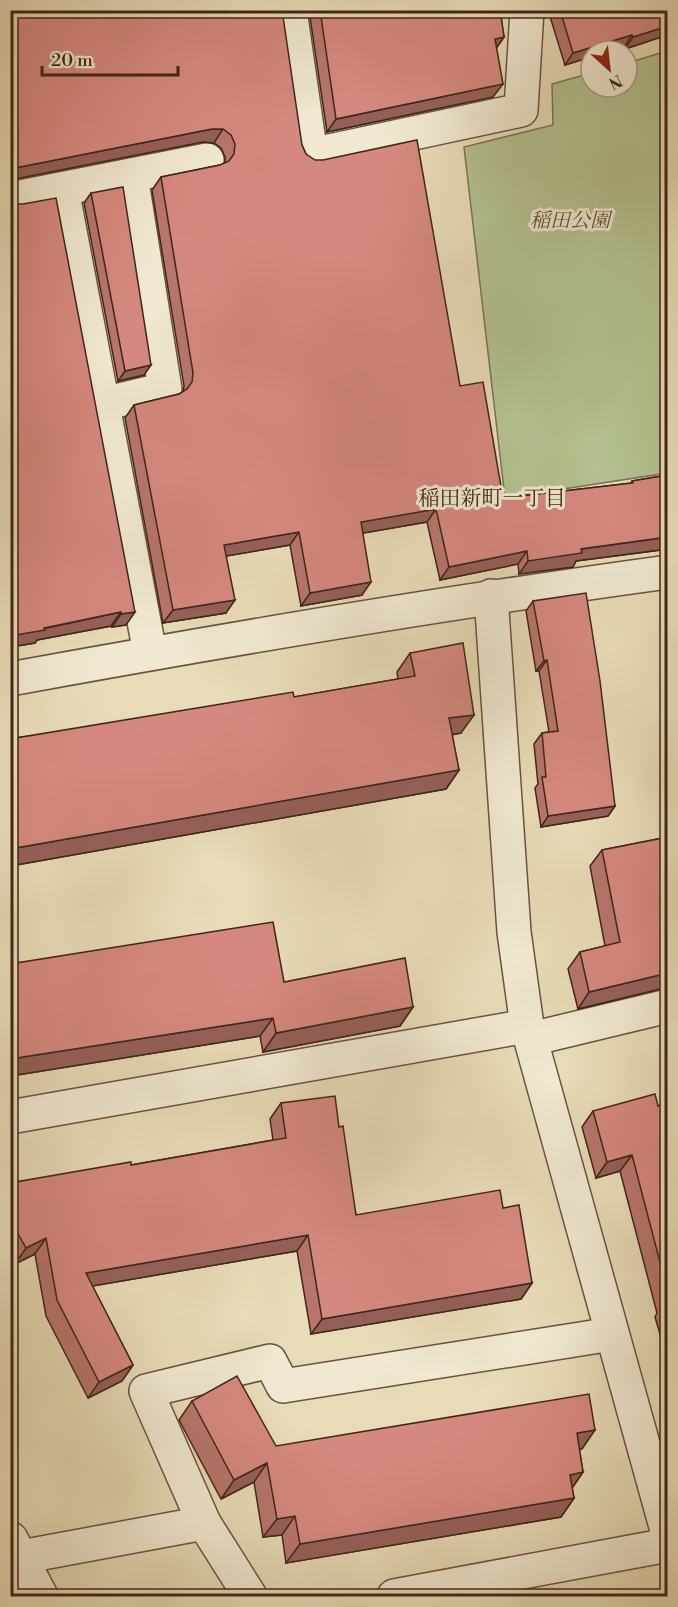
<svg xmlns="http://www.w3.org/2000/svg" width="678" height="1607" font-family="'Libre Bodoni','Noto Serif JP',serif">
<rect width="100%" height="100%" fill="#e8dbb7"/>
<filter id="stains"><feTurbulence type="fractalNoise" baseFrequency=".00333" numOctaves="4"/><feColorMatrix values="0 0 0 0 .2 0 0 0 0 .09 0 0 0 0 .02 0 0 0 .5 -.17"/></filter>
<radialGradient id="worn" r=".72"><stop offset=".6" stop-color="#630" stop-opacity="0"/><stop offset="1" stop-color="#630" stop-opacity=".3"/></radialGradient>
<!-- green -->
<polygon fill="#b4c190" stroke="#7a7452" stroke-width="1.5" points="667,51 667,473 505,498 464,147 553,125 552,84 591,73 591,87 627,87 627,63"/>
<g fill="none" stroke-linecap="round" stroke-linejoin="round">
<!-- minor casing -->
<g stroke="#69533e" stroke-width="36">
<g id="minor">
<polyline points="290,10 311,155 521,110 527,10"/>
<polyline points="62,189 150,653"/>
<polyline points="10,199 207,160"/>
<polyline points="103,404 165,389 131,175"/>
<polyline points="491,596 514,932 527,1026 668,1534"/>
<path d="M 10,679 C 229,639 448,602 668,572"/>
<polyline points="531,1039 668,1006"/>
<polyline points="10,1117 527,1026"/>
<polyline points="204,1523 146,1391 270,1361 283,1386 612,1334"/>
<polyline points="11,1539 41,1596"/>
<polyline points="10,1559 204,1523 250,1596"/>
<polyline points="394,1596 668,1545"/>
</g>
</g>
<!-- minor -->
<use href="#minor" stroke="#f0e8d0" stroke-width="33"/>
</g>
<!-- wall -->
<g fill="#b7756d" stroke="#3f2615" stroke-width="1.5">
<polygon points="10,10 302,145 306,154 460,386 503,498 631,483 632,481 668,475 668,549 576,561 573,567 519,574 518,564 440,580 427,522 363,533 362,595 301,606 290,545 226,556 226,613 163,623 125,418 134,405 179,394 183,392 184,386 152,190 161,177 220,165 225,163 225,157 221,148 214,143 203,142"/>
<polygon points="309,10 500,10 504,37 496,48 493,97 327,132"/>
<polygon points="548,10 668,10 668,37 661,39 661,37 625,49 625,46 591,51 591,57 565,65"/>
<polygon points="91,193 144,375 118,381 84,203"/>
<polygon points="10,202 126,625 112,627 111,626 37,640 35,643 10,647"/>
<polygon points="533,601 615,806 608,816 541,827 535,788 538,784 534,744 542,733 549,732 539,671 536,671 526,611"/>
<polygon points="410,653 461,733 452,735 459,770 446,789 10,866 10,739 294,697 398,679 397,672"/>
<polygon points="668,837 668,988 664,988 578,1009 568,969 580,952 605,946 590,866 602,850"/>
<polygon points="10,964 284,982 413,1007 400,1026 263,1052 260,1036 10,1076"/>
<polygon points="281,1103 339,1127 356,1215 503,1208 532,1283 521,1299 311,1334 297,1251 92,1286 133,1365 122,1381 88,1398 46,1316 35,1254 15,1264 10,1255 10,1183 131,1165 273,1140 270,1119"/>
<polygon points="668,1103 668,1361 655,1317 657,1313 620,1171 596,1178 582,1127 593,1111 658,1106"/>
<polygon points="192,1401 276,1446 582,1449 579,1449 583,1472 572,1488 574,1498 561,1517 286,1563 282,1535 263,1537 254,1482 221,1499 179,1420"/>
</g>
<!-- shaded-wall -->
<g fill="#955f59" stroke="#3f2615" stroke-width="1.5">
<polygon points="668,26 661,37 625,49 633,37"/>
<polygon points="668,30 668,37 661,39"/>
<polygon points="632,35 625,46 609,51 591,51 591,57 565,65 573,53"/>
<polygon points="504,37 495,50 495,39"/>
<polygon points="503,84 493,97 327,132 336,119"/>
<polygon points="212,129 223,129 214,143 203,142 10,180 10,170 15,168"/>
<polygon points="151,365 144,375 118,381 125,371"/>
<polygon points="436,509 427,522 352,535 361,522"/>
<polygon points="299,532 290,545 215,558 224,545"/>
<polygon points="668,537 668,549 576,561 573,567 519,574 528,561 581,549"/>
<polygon points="527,551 518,564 440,580 449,567"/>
<polygon points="371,582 362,595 301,606 310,593"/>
<polygon points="235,600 226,613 163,623 173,610"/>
<polygon points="121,612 111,626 37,640 35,643 10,647 10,636"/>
<polygon points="135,612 126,625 112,627 121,614"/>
<polygon points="547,660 539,671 536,671 544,661"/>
<polygon points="474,715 461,733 436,737 449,718"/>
<polygon points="459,770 446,789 10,866 10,849"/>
<polygon points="615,806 608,816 541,827 548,816"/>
<polygon points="668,973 668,988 664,988 578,1009 589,992"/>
<polygon points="413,1007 400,1026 263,1052 276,1033"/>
<polygon points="273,1018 260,1036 10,1076 10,1059"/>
<polygon points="632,1155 620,1171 596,1178 607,1162"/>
<polygon points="308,1235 297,1251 75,1289 86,1273"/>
<polygon points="46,1238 35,1254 15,1264 26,1248"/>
<polygon points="532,1283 521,1299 311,1334 322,1319"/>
<polygon points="133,1365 122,1381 88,1398 99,1382"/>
<polygon points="595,1430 582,1449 564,1452 577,1433"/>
<polygon points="267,1463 254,1482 221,1499 234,1480"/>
<polygon points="583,1472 570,1491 570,1475"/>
<polygon points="574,1498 561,1517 286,1563 300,1544"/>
<polygon points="295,1516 282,1535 263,1537 277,1519"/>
</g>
<!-- building -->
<g fill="#d5887f" stroke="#3f2615" stroke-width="1.5">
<polygon points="10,10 282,10 302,145 306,154 315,160 323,160 417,140 460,386 483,382 503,498 633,483 632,481 668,475 668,537 581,549 582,553 528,561 527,551 449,567 436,509 361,522 371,582 310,593 299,532 224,545 235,600 173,610 134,405 179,394 187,389 192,382 193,373 161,177 220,165 229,161 234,154 235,144 231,135 223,129 212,129 15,168 10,170"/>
<polygon points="320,10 500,10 504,37 495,39 503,84 336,119"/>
<polygon points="560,10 668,10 668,26 633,37 632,35 573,53"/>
<polygon points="123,187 151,365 125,371 91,193"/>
<polygon points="56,198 135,612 121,614 121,612 44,628 45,630 10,636 10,202 14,204 23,204"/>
<polygon points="586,593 600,681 615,806 548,816 542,777 546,777 542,733 558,731 547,660 544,661 533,601"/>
<polygon points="463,643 474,715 449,718 459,770 10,849 10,772 13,771 10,758 10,739 293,692 294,697 415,676 410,653"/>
<polygon points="668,837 668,973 589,992 580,952 620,942 602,850"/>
<polygon points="273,922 284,982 405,958 413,1007 276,1033 273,1018 10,1059 10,964"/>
<polygon points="655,1094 658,1106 668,1103 668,1293 632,1155 607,1162 593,1111"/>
<polygon points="335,1096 339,1127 343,1126 356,1215 500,1190 503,1208 519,1205 532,1283 322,1319 308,1235 86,1273 133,1365 99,1382 57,1300 46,1238 26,1248 10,1219 10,1183 131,1162 131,1165 286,1138 281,1103"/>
<polygon points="237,1376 276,1446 589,1394 595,1430 577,1433 583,1472 570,1475 574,1498 300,1544 295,1516 277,1519 267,1463 234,1480 192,1401"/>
</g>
<g text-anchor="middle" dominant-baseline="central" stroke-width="6" stroke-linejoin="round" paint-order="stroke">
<!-- park labels -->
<g font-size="20" font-style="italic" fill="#5c4d34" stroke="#f0e8d0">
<text x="570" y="221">稲田公園</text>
</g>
<!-- neighbourhood labels -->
<g font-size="21" fill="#3f2615" stroke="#f0e8d0">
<text x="492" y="499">稲田新町一丁目</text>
</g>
</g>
<!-- margin -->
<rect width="678" height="1607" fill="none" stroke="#e8dbb7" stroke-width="36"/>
<rect x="12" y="12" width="654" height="1583" fill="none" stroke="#3f2615" stroke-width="3"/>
<rect x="18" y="18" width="642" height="1571" fill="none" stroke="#3f2615" stroke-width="1.5"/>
<!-- north arrow -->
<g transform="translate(609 69) rotate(153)"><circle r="28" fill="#f0e8d0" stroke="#a99a85" stroke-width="1.5"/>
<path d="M0-4.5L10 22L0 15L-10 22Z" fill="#8f2418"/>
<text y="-9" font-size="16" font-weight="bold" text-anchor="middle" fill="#3f2615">N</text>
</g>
<!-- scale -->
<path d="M42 66v9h136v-9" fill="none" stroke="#3f2615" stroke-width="3"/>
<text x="51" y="66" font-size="18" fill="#3f2615" stroke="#f0e8d0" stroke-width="4.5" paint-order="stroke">20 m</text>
<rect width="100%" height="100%" filter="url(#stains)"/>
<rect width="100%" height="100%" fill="url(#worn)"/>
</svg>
